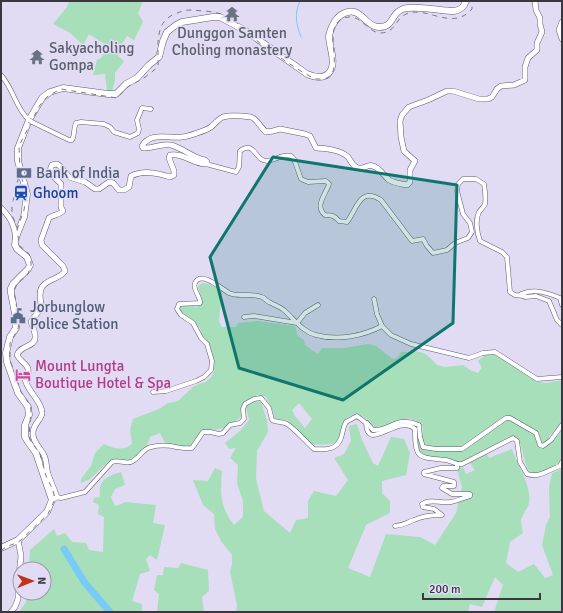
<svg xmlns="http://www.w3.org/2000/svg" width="563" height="613" font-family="Signika,sans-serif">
<rect width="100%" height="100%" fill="#e2dbf4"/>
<!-- green -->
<g fill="#a6dfb9" fill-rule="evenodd">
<polygon points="69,1 143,1 138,13 143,22 134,40 127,36 121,45 123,47 118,56 124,61 115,73 115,81 112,91 107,91 105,74 93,75 97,60 101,58 109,47 89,34 83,45 70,33 53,24 67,7"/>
<path d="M 202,283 C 209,283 217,288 222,292 L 219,320 L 221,326 L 223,327 L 236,327 L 238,323 L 258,321 L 295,326 L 298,336 L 304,340 L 305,345 L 318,354 L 322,348 L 344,348 L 368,344 L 376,346 L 393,359 L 397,358 L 401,352 C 420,351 424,350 437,365 L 445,367 L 463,365 L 470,370 L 478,373 L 482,368 L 478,361 L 485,355 L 499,355 L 537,382 L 548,383 L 556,381 L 562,381 L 562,424 L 549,436 L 549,439 L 543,445 L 540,444 L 537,432 L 510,416 C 502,417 494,423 488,428 C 480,434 471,443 462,446 C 452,450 435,448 424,445 L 422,436 L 423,427 C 409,410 393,424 378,429 C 372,426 369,420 364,417 C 361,415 358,415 355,415 C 340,416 342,433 338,442 C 330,445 319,445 312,444 L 287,420 L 277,419 L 274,417 L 273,412 L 266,397 L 257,395 L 244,403 L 243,415 C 240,418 227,427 223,428 C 216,431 206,429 202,432 C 195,437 194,448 184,447 C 178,447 172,444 165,443 L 160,433 L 150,437 L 147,446 L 133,459 L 128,461 L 117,459 L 110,460 L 90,479 L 81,483 L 81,479 L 91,466 L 95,453 L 104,444 C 114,449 123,451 132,444 L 130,430 L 133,419 L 159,409 L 168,403 L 178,401 L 194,386 L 206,382 L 212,376 L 214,371 L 214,358 L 209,343 L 202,337 L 200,328 L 193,320 L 182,314 L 179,309 L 181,305 L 192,304 L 195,307 L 199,306 L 202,300 L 198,286 ZM 299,403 L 312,419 L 305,428 L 295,416 L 292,410 Z"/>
<path d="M 255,401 L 261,402 L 267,420 L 268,432 L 257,451 L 256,479 L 264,511 L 290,533 L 296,520 L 308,518 L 308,501 L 314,491 L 336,496 L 348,480 L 334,458 L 344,454 L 351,441 L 349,426 L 357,424 L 362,440 L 373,463 L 378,466 L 391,437 L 404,439 L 410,453 L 406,475 L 382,481 L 382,493 L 390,501 L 390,513 L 366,525 L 348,568 L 370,577 L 386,534 L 420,537 L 435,545 L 456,513 L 462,487 L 457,469 L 463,467 L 466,474 L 475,470 L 469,462 L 487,454 L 489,458 L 512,449 C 517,465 532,485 529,503 C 528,509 522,514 521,520 C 521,524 522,529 523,533 L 510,542 L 506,563 L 518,572 L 534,564 L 545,578 L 553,575 L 542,545 L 546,525 L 550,517 L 549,488 L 552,473 L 562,469 L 562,612 L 494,612 L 503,585 L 495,577 L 482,607 L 470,604 L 468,612 L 236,612 L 237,605 L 230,572 L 232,564 L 232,555 L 221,541 L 215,529 L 214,514 L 203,505 L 193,480 L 208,481 L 215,468 L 222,471 C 220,493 220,507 234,525 L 243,517 L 243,501 L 237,483 L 238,465 L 230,458 L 236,448 L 229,449 L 225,443 L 240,431 L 249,420 L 246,407 Z"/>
<path d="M 506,420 C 517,420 525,430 535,434 L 539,446 L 543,448 L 552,442 L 562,431 C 562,439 563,452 561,459 C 557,470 541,473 532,474 C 521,465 525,440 514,436 L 465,462 C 455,463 455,459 447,459 C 418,458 418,457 416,429 L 406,425 L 374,434 L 370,432 L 369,429 L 373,431 L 404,422 L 418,426 L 422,448 L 434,451 L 466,449 Z"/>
<path d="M 121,472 L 125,485 L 115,489 L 111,497 L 115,506 L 126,502 L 156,505 L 153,523 L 165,525 L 157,560 L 150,555 L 146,559 L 150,571 L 140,574 L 132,601 L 142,604 L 142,612 L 113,612 L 86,581 L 66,549 L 63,547 L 63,550 L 84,584 L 108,612 L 19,612 L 26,602 L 27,593 L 44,593 L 44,569 L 29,569 L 30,550 L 54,529 L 57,536 L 65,533 L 72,542 L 86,543 L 89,550 L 103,552 L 104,517 L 98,514 L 99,505 L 93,502 L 94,498 L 100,497 C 98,480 107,476 121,472 Z"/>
<polygon points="181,563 208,570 209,591 202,597 204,612 157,612 159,594 154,590 157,575 163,575 164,567 178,568"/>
</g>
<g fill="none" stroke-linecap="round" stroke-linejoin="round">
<!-- stream -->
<path stroke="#78caf8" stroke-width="1" d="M 300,1 C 294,14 296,24 301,37"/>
<!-- river -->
<polyline stroke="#78caf8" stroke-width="7" points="64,549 85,583 110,612"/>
<!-- minor casing -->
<g stroke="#5f5a6f" stroke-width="5">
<g id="minor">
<path d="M 1,75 C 13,88 16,109 29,120"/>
<path d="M 32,122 L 69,140 L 72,140 C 75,135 73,129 76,123 L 81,122 L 104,124 L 110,127 L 114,132 L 130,137 L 138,133 L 139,129 L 137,120 L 142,108 L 151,109"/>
<path d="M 206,164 L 236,172 L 239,167 L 240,151 C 253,141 255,157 263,160 C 272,164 281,153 291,156 L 294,159 L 301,179 L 308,182 L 326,181 L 329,184 C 326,194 314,206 325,215 C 332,215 335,216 339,221 L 347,222 C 357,209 360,186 381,200 L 412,241 L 423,239 L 427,246 L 433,253 L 447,250 L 455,243 L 468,238 L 472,232 L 470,223 L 463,214 L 457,191 L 458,184 L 463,179 L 476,179 L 484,184 C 485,190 486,197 485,204 C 484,207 481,209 479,212 C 475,220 477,233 480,241 L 502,252 L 507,257 L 510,292 L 515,295 L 523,296"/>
<polyline points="374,299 377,314 382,326 391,335 411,344 469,358 483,353 495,352 537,379 562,377"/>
<path d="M 562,305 L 560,298 C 548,293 534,288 521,294 L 525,297 L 536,296 L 549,301 L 557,320 L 562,325"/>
<polyline points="244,317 254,316 297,323 305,313 318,305"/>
<path d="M 153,392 L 166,391 L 196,381 L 204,377 L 211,370 L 212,361 L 207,344 L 201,338 L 193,323 L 181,315 L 177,309 L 179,304 L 200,303 C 201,297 192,289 195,283 C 201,270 222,289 229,293 C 240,298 249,292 262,297 C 265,298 266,301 269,302 C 274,305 281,307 285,311 C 295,320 303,332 316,335 C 338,341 363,336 382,326"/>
<path d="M 367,423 L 373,430 C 393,431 394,415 419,425 L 420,437 L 423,447 L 436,449 L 462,449 L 506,418 L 510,418 L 536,433 L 540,445 L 543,446 L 551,440 L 562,425"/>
<path d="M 57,497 L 61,498 L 85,492 L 112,462 C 119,459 124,464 131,462 C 139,459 142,449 151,447 C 158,445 169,445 176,447 C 182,448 186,449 192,448 L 203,432 L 210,432 L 219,434 L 223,433 L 230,425 L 240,423 L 244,419 L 243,409 L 245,404 L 254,399 L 261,398 L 269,408 L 272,420 C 277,423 282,421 287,424 C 294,428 307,443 314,449 C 325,450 337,450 341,438 C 343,432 343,427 346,422 L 357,416 L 366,423 C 367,454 398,413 415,429 C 415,460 418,457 446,460 C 452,461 456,465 462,464 L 513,438 L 517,441 L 520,462 L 527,474 C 540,478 548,470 560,466 L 562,462"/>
<path d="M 395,526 C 406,525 405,523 414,520 C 422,516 433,515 442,515 L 434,509 L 423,507 L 422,504 C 431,498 441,504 451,502 C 457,501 463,498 470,496 L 470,494 L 452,494 L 442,488 L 443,486 L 454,486 L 454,482 L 424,474 L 424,472 L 441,468 L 457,468 L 457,464"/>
</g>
</g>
<!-- major casing -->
<g stroke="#5f5a6f" stroke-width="6">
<g id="major">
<polyline points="562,22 559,30 562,39"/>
<path d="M 1,208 C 11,218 13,223 16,237"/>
<path d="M 52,500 L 57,497 C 54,489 51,482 48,474 C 46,468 47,461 44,455 C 41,448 33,443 33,434 C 32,424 43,419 42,412 C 41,400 27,391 25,379 C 34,365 22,365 17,355 C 20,345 35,347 35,338 C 36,334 33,327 31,322 C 33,317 40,312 41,306 C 41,300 38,293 42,287 C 47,279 60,279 65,271 L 63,266 L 42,245 L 41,240 L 49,218 C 53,215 59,215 63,211 L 61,207 L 61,184 C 56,178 47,173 52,165 L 57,164 L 61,167 L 69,177 L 85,182 L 95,189 L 99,189 L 109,182 L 113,183 L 119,190 L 124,190 L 129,187 L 131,176 C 144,170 157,173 170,177 L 174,175 L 174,171 L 169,158 L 170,155 C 184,153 193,164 206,164 L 207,162 L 205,160 C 193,158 183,148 171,145 C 159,143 154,149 143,148 L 142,146 C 151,131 170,139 182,137 C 187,137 207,130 211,127 C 215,124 218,119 223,117 C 230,115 243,116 251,117 C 257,119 260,127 266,132 L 273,131 L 280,129 L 305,134 L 310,136 L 316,148 C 325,148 341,150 348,157 C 351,161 352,165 356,167 C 362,172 367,163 373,166 C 380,168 384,176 389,180 C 394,183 402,184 407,185 L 410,182 L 410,170 L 415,161 L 404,151 L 401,137 L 400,121 L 402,115 L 409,107 L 428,100 L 447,91 L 453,91 L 479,99 L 488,99 L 492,97 L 497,89 L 501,86 L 514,85 L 525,80 L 525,67 L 528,58 L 537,50 L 537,43 L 542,32 L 540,24 L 540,18 L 536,10 L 535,1"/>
<polyline points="11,612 15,607 18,599 18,585 21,556 18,540"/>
</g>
</g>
<!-- highway casing -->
<g stroke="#5f5a6f" stroke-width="7">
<path id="highway" d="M 1,548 L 18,540 L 47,512 L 52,500 L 36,453 L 28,442 L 25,437 L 25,425 L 29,415 L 28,407 L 18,393 L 7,362 L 6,353 L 10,337 L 16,328 L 16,319 L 11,293 L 11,288 L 13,284 L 28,269 L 30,265 L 27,257 L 17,249 L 15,245 L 16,237 L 24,217 L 27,194 L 18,161 L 18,148 L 29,120 L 42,98 L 50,92 L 63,88 L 108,94 L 116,94 L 126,84 L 137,78 L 149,65 L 159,57 L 163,41 L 167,32 L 176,25 L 182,22 L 213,17 L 220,17 L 246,31 L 307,74 C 314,77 322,79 328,74 C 338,64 329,48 329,36 C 330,29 335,19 341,15 C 360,3 364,26 378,27 C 395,28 390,13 403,9 C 415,5 441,11 454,11 C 461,10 464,7 466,1"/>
</g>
<!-- minor -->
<use href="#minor" stroke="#fff" stroke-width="4"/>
<!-- major -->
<use href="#major" stroke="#fff" stroke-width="5"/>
<!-- highway -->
<use href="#highway" stroke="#fff" stroke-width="6"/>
<!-- rail -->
<g stroke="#7c7888" stroke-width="1" stroke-dasharray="5 5" stroke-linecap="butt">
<polyline points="17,230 24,210 26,195 21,175"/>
<path d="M 1,551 C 8,544 15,545 21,540 L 48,514 L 55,499 L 53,490 L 46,476 L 40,454 L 30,440 L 29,436 L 31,410 L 30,405 L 21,392 L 10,360 L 10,343 L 18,329 L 19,322 L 14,291 L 18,282 L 27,276 L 31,266 L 31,260 L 29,254 L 19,245 L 17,227 L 12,215 L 12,206 L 20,171 L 19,146 L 40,105 L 48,96 L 61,89 L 117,98 L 129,86 L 144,78 L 158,67 C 159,48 153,22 175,14 C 180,12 184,10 190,10 C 203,11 219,11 231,18 C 238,23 244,31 251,36 C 260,44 308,78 317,79 C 351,82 321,33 340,20 C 342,18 347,17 351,17 C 362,18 369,32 380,33 C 396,33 395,19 406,14 C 427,5 452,32 472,9 L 472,1"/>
</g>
<!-- minor-bridge casing -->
<g stroke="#5f5a6f" stroke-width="5" stroke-linecap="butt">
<polyline id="minor-bridge" points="29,120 32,122"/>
</g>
<!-- minor-bridge -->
<use href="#minor-bridge" stroke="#fff" stroke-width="4"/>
</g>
<!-- marked area -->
<path fill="#0f766e" fill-opacity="0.2" stroke="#0f766e" stroke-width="3" stroke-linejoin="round" d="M 273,157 L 457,185 L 453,323 L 343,400 L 239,368 L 210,257 Z"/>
<!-- icons -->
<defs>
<g id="temple-bare" transform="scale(1.2)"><path d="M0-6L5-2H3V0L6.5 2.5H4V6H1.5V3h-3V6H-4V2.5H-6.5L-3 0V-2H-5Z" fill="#6b7280" stroke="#e2dbf4" stroke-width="2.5" paint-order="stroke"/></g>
<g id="bank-bare" transform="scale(1.2)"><path d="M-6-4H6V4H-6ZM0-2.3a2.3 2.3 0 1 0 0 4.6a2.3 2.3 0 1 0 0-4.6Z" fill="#5c6f8a" stroke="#e2dbf4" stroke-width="2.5" paint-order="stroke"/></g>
<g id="station-bare" transform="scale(1.2)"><path d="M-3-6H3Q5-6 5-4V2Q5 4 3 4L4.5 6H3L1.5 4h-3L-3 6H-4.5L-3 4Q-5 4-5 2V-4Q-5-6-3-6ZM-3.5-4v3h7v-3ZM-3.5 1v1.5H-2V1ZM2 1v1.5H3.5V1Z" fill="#1a4fb4" stroke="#e2dbf4" stroke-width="2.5" paint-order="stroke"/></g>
<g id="civic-bare" transform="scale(1.2)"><path d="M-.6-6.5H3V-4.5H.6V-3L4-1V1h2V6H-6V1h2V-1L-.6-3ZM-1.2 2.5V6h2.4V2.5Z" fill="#5c6f8a" stroke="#e2dbf4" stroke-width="2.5" paint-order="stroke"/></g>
<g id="hotel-bare" transform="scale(1.2)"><path d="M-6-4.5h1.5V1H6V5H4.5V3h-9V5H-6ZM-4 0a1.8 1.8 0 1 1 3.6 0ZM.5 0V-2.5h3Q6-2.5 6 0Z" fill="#d1479c" stroke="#e2dbf4" stroke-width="2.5" paint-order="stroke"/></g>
</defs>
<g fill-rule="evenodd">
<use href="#temple-bare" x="232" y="14"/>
<use href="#temple-bare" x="37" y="57"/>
<use href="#bank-bare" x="24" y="173"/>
<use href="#station-bare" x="21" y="193"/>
<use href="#civic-bare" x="18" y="316"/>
<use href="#hotel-bare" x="23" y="375"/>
</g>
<g text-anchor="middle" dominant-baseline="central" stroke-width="3" stroke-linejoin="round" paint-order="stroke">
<!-- worship labels -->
<g font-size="15" fill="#5b616d" stroke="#e2dbf4">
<text x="232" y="33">Dunggon Samten<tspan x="232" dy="17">Choling monastery</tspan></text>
<text x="49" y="48" text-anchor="start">Sakyacholing<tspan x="49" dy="17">Gompa</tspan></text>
</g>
<!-- service labels -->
<g font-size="15" fill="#4e5e75" stroke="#e2dbf4" text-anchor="start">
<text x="36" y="173">Bank of India</text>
<text x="30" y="307">Jorbunglow<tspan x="30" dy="17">Police Station</tspan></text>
</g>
<!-- transit labels -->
<g font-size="15" fill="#164399" stroke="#e2dbf4" text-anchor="start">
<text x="33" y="193">Ghoom</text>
</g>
<!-- hotel labels -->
<g font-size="15" fill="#b23c85" stroke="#e2dbf4" text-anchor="start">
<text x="35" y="366">Mount Lungta<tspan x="35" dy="17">Boutique Hotel &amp; Spa</tspan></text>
</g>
</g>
<!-- border -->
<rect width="563" height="613" fill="none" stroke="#3a3741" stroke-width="4"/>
<!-- north arrow -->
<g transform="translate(32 581) rotate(89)"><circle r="19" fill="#e2dbf4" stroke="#9f99ac"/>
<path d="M0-3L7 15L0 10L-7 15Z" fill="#be3319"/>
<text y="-6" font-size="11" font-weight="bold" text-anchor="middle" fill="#3a3741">N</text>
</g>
<!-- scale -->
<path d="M423 593v6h117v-6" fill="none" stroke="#3a3741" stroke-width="2"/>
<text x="429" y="593" font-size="12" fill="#3a3741" stroke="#e2dbf4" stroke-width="3" paint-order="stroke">200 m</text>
</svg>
